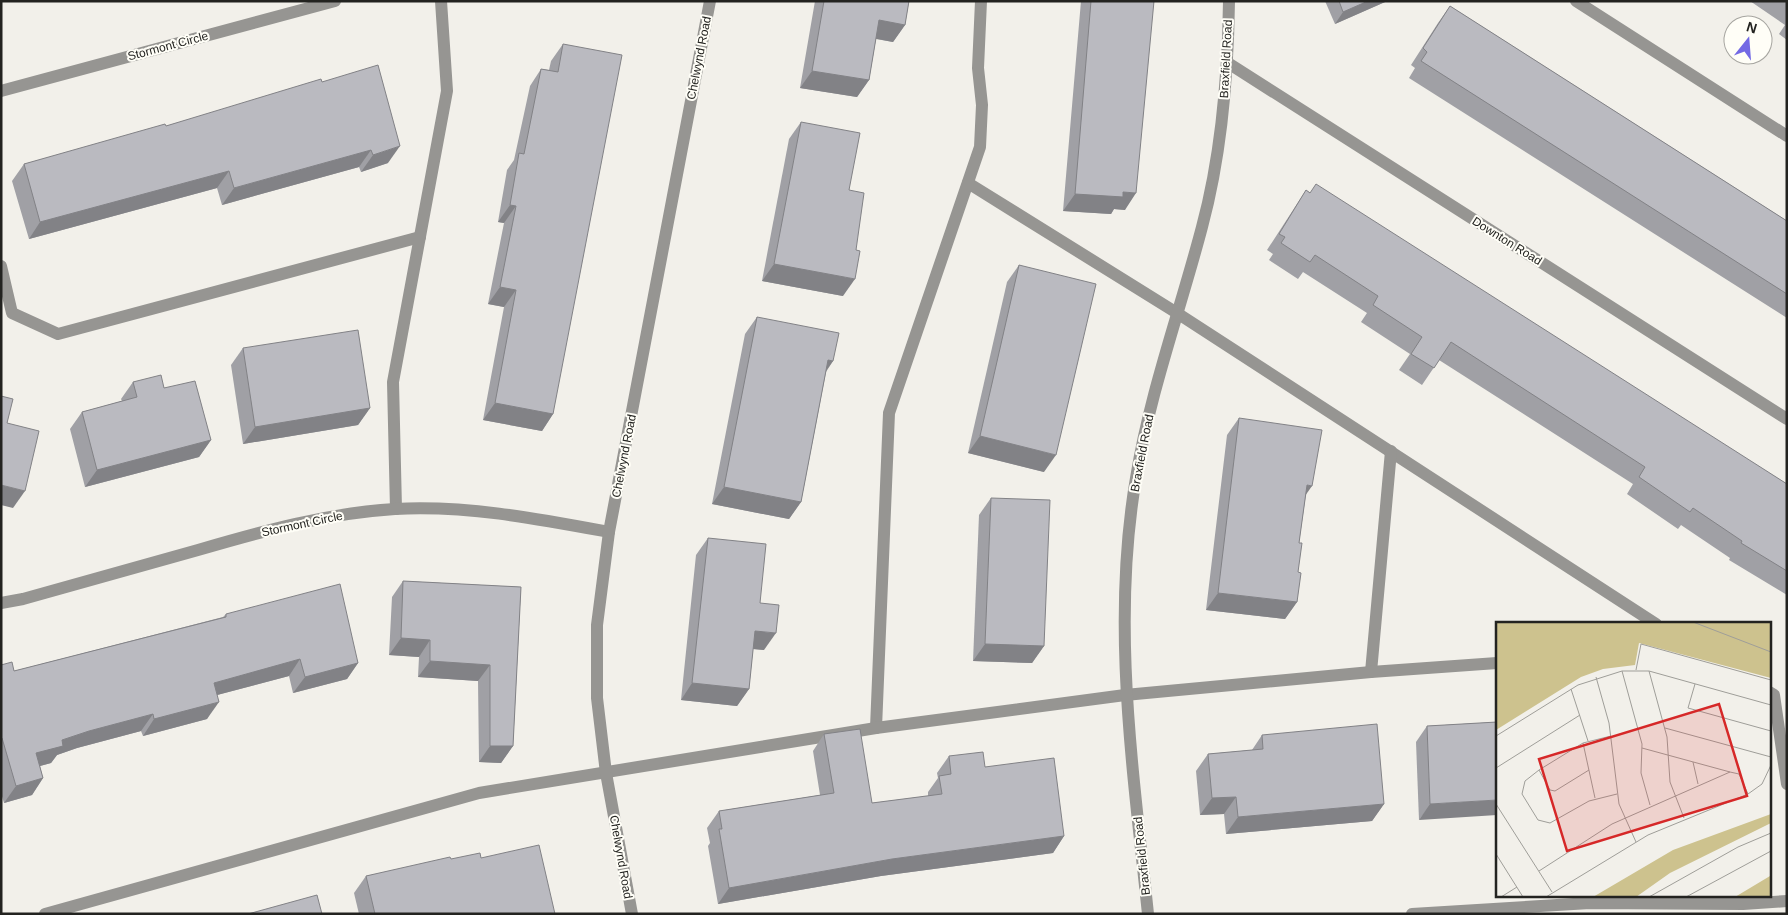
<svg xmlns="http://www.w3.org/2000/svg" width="1788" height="915" font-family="Helvetica,sans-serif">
<rect width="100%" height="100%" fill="#f2f0ea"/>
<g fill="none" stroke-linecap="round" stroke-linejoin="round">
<!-- minor -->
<g stroke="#969592" stroke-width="12">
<polyline points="1576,1 1787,136"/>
<polyline points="1228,63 1787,419"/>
<polyline points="1,91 335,1"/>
<polyline points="968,183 1177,313 1656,624"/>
<polyline points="1,266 12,313 58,334 420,237"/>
<polyline points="396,509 393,382 447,91 441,1"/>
<path d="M 1,603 L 23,599 C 82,583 140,566 198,550 C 263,531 328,513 395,509 C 467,505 539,519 609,532"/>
<polyline points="1371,672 1391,451"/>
<polyline points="1769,692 1774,695 1787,784"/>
<polyline points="876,728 889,413 980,147 982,105 978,68 981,1"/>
<polyline points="45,914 479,793 876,728 1125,695 1371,672 1497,663"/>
<polyline points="632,914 606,773 597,698 597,625 609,532 710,1"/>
<path d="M 1148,914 C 1133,769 1111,623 1136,478 C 1150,392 1180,311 1202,227 C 1222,153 1228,77 1229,1"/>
<polyline points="1412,914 1590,903 1743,904 1787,901"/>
</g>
</g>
<!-- wall -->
<g fill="#a0a0a5">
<polygon points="815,1 909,1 905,25 893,42 876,39 869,80 857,97 800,88"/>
<polygon points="1081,1 1154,1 1125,210 1114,209 1111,214 1063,211"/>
<polygon points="1325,1 1386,1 1385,2 1335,24"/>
<polygon points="1750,1 1787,1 1787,40 1779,34 1785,25"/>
<polygon points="1450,6 1787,221 1787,318 1409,78 1415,68 1411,65 1438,23"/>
<polygon points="563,44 553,414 542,431 483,420 504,307 488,304 504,223 498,222 507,170 514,160 530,86 541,69 549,70 551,61"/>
<polygon points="322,82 388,163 361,172 359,167 222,205 217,188 29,239 12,181 24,164 166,126"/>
<polygon points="801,122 849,190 843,296 762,281 789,139"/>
<polygon points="1306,190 1787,484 1787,595 1729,560 1730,558 1681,525 1678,529 1627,494 1633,484 1439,360 1422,385 1399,370 1410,354 1361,322 1367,313 1303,272 1298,279 1269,260 1273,254 1267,250"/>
<polygon points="1019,265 1044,472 968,453 1007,282"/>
<polygon points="757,317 833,361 826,372 801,502 789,519 712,504 745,334"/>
<polygon points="243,348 370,408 358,425 243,444 231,365"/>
<polygon points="133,382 164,388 211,440 199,457 85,487 70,429 82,412 122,401 121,399"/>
<polygon points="1239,418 1306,494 1299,543 1297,602 1285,619 1206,610 1227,435"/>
<polygon points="991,498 1044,646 1032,663 973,661 979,515"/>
<polygon points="708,538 760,603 764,650 753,649 749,689 737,706 681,700 696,555"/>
<polygon points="403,581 521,587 513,746 501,763 479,762 478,681 418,677 419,657 389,655 392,597"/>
<polygon points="226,614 358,663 347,679 293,693 289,676 217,695 207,719 143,736 141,731 77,748 57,755 51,763 40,766 43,778 32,795 4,803 1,793 1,665 14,671 223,617"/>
<polygon points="1497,722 1419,820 1416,742 1427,726"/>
<polygon points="824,734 872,803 928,796 928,792 938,778 937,773 949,756 985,767 1064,836 1053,853 881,876 718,904 708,846 710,843 707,828 719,811 820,795 813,751"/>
<polygon points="1262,735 1384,804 1372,821 1226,834 1224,814 1200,815 1196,771 1208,754 1252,750"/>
<polygon points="481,858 555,914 359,914 354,893 366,876 451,859"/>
</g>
<!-- shaded-wall -->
<g fill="#828286">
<polygon points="1368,1 1386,1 1385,2 1335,24 1343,12"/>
<polygon points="879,20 905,25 893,42 867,37"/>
<polygon points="812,71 869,80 857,97 800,88"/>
<polygon points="400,146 388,163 361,172 373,155"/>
<polygon points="371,150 359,167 222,205 234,188"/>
<polygon points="229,171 217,188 29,239 40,222"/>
<polygon points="1123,192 1136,193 1125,210 1114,209 1111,214 1063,211 1075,194"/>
<polygon points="510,205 516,206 504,223 498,222"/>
<polygon points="774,264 855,279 843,296 762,281"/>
<polygon points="500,287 516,290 504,307 488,304"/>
<polygon points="828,360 833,361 821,378"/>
<polygon points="495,403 553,414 542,431 483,420"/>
<polygon points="370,408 358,425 243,444 255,427"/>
<polygon points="980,436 1056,455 1044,472 968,453"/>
<polygon points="211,440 199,457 85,487 97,470"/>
<polygon points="1,485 25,491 13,508 1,505"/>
<polygon points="1307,485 1312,486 1300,503"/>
<polygon points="724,487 801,502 789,519 712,504"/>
<polygon points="1218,593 1297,602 1285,619 1206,610"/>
<polygon points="755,631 776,633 764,650 743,648"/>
<polygon points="401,638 430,640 419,657 389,655"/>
<polygon points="985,644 1044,646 1032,663 973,661"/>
<polygon points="300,659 289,676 202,699 214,683"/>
<polygon points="430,661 490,665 478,681 418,677"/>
<polygon points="358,663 347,679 293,693 305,677"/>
<polygon points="692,683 749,689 737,706 681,700"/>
<polygon points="219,702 207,719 143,736 154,719"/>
<polygon points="153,714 141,731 77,748 57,755 51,763 25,770 36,753 62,740 89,731"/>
<polygon points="490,746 513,746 501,763 479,762"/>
<polygon points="43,778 32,795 4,803 16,786"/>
<polygon points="1236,797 1224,814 1200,815 1212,798"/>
<polygon points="1497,800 1497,815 1419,820 1430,804"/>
<polygon points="1384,804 1372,821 1226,834 1238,817"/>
<polygon points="1064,836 1053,853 881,876 718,904 729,888 892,859"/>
</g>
<!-- building -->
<g fill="#babac0" stroke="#828286">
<polygon points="824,1 909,1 905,25 879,20 869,80 812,71"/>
<polygon points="1091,1 1154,1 1136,193 1123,192 1123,197 1075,194"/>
<polygon points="1339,1 1368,1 1343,12"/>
<polygon points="1450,6 1787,221 1787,294 1421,61 1427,52 1423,48"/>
<polygon points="563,44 622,55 553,414 495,403 516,290 500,287 516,206 510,205 519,153 524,154 541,69 558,72"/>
<polygon points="378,65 400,146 373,155 371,150 234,188 229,171 40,222 24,164 165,124 166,126 321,79 322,82"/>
<polygon points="801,122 860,133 849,190 864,193 856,250 860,251 855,279 774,264"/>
<polygon points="1316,184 1787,484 1787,571 1741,543 1742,541 1693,508 1690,512 1639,477 1645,467 1451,342 1434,368 1411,354 1422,337 1373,305 1378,296 1315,255 1310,262 1281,243 1285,237 1279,234 1306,190 1310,193"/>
<polygon points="1019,265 1096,284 1056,455 980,436"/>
<polygon points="757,317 839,333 833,361 828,360 801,502 724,487"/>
<polygon points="358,330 370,408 255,427 243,348"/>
<polygon points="161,375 164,388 195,381 211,440 97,470 82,412 137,397 133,382"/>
<polygon points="1,396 13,399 7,423 39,431 25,491 1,485"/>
<polygon points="1239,418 1322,430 1312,486 1307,485 1299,543 1302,543 1298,572 1301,573 1297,602 1218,593"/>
<polygon points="991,498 1050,500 1044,646 985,644"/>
<polygon points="708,538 766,544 760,603 779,605 776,633 755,631 749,689 692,683"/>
<polygon points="403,581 521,587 513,746 490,746 490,665 430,661 430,640 401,638"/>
<polygon points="340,584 358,663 305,677 300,659 214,683 219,702 154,719 153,714 89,731 62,740 63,746 36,753 43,778 16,786 2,738 1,738 1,665 12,662 14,671 226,617 226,614"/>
<polygon points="1497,722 1497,800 1430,804 1427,726"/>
<polygon points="1377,724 1384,804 1238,817 1236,797 1212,798 1208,754 1263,749 1262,735"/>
<polygon points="860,729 872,803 942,794 939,776 951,774 949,756 983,752 985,767 1054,758 1064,836 892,859 729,888 719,829 722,829 719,811 834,793 824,734"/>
<polygon points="539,845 555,914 375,914 366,876 450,857 451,859 480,853 481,858"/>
<polygon points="317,895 322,914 248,914"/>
</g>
<g text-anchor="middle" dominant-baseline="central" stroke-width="4" stroke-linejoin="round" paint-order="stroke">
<!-- street labels -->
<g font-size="12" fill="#232320" stroke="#fffef7">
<text transform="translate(168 46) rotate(-15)">Stormont Circle</text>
<text transform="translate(699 58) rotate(-79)">Chelwynd Road</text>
<text transform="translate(1226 59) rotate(-87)">Braxfield Road</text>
<text transform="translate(1507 241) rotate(32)">Downton Road</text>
<text transform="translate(1142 453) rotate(-79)">Braxfield Road</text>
<text transform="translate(624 456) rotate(-79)">Chelwynd Road</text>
<text transform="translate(302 524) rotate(-12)">Stormont Circle</text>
<text transform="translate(1142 856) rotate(-96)">Braxfield Road</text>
<text transform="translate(621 857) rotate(80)">Chelwynd Road</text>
</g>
</g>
<!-- overview -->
<g transform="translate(1496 622)">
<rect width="275" height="275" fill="#f2f0ea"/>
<path d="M 0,0 L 275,0 L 275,56 L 143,21 L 139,43 L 107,47 L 85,55 L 0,108 ZM 275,192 L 275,201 L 174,251 L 140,275 L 97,275 L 177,228 ZM 275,253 L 275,275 L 239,275 L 274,254 Z" fill="#cdc28e"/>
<path fill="none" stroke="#9f9e99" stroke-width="1" d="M 197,0 L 275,30M 140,48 L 145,22 L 275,58M 126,49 L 146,122 L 145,151 L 154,183M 153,49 L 171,115 L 174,160 L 188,196M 100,55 L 113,101 L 123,182 L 140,220M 199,62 L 192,86 L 275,109M 75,67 L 92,119M 169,106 L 275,135M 0,114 L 82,63 L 126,49 L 153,49 L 275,83M 115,114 L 87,121 L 43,148 L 29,159 L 26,172 L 42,198 L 54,201 L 93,179 L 121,172M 87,121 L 99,176M 146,126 L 234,150M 197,140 L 202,162M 0,146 L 84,93M 43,148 L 54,168 L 59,169 L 93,148M 0,182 L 56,270M 0,232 L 27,275M 43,249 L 116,202 L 234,150 L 243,152 L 252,172M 5,275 L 21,265M 50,275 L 152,213 L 252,172 L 266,162 L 275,143M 153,275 L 242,225 L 275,211M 190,275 L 275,229"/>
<path fill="#d62828" fill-opacity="0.15" stroke="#d62828" stroke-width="2.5" d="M 223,82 L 251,174 L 71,229 L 43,137 Z"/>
<rect width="275" height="275" fill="none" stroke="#232320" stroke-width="2.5"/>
</g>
<!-- border -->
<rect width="1788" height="915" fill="none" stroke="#232320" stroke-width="5"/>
<!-- north arrow -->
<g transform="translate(1748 40) rotate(17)"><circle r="24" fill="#fffef7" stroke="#a7a6a1"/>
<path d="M0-4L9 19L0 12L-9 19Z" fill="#7369e4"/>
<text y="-8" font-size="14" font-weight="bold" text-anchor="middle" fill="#232320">N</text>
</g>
</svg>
